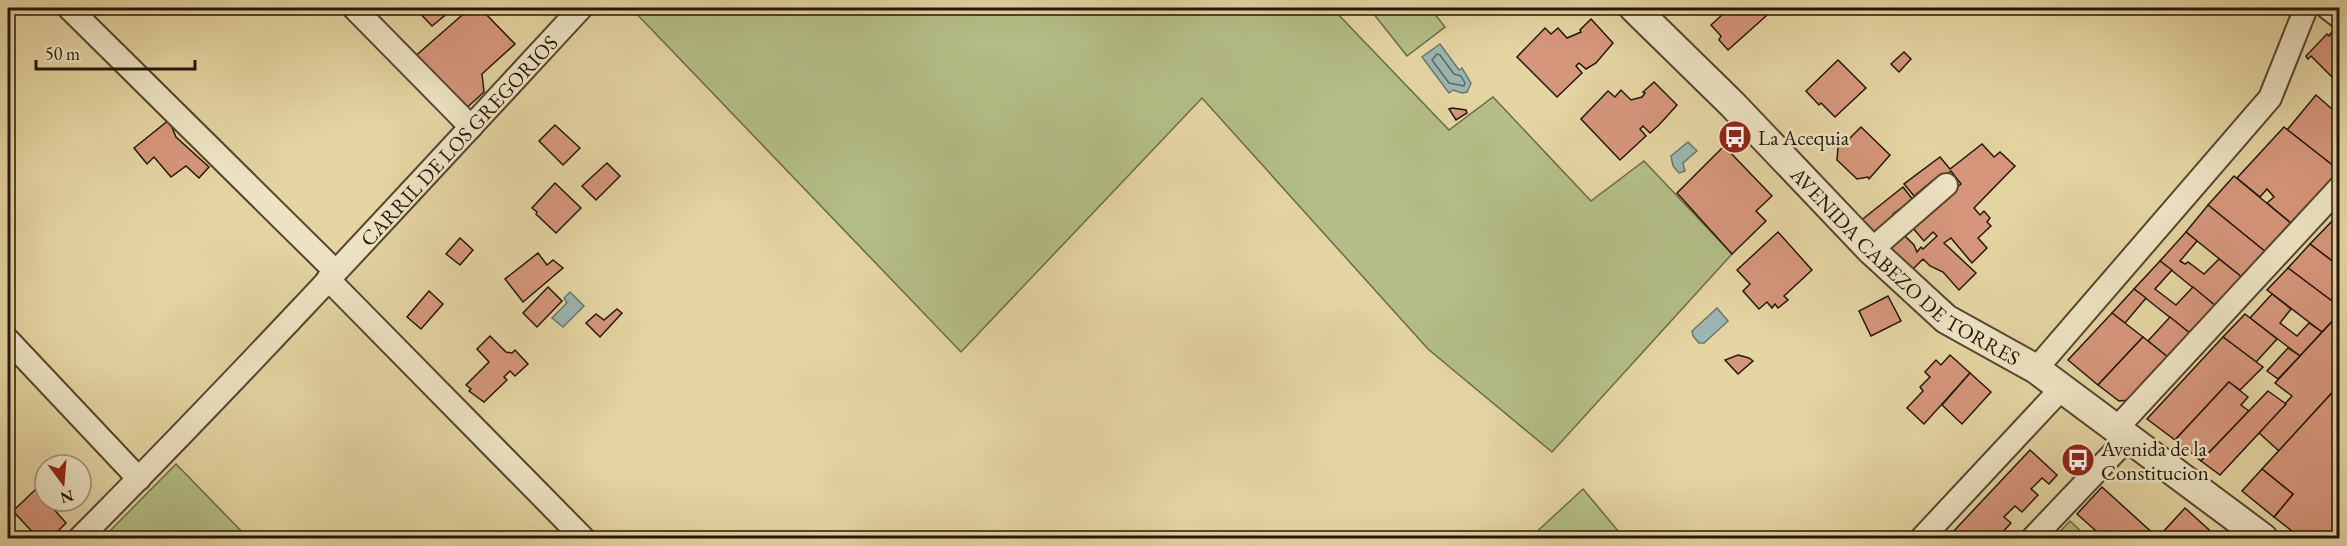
<svg xmlns="http://www.w3.org/2000/svg" width="2347" height="546" font-family="'EB Garamond',serif">
<rect width="100%" height="100%" fill="#e4d4a2"/>
<filter id="stains"><feTurbulence type="fractalNoise" baseFrequency=".00333" numOctaves="4"/><feColorMatrix values="0 0 0 0 .2 0 0 0 0 .09 0 0 0 0 .02 0 0 0 .5 -.17"/></filter>
<radialGradient id="worn" r=".72"><stop offset=".6" stop-color="#630" stop-opacity="0"/><stop offset="1" stop-color="#630" stop-opacity=".3"/></radialGradient>
<!-- green -->
<g fill="#b3bd85" stroke="#6c6a46" stroke-width="1.5">
<polygon points="631,8 1332,8 1449,130 1493,97 1591,201 1644,161 1732,254 1552,452 1428,349 1202,98 961,352"/>
<polygon points="1369,8 1430,8 1445,27 1407,56"/>
<polygon points="176,464 248,538 103,538"/>
<polygon points="1583,489 1624,538 1530,538"/>
<polygon points="2070,521 2088,538 2054,538"/>
</g>
<!-- water -->
<g fill="#9bb5b2" stroke="#6b766e" stroke-width="1.5">
<polygon points="1440,44 1459,70 1462,68 1471,83 1467,92 1462,93 1453,90 1449,93 1422,57"/>
<polygon points="1688,142 1697,151 1683,163 1685,171 1679,173 1673,166 1671,156"/>
<polygon points="570,292 584,306 563,327 552,318 567,303 564,298"/>
<polygon points="1717,308 1728,321 1704,343 1699,343 1693,336 1692,331"/>
</g>
<g fill="none" stroke-linecap="round" stroke-linejoin="round">
<!-- shore -->
<polygon stroke="#60665c" stroke-width="1.5" points="1437,54 1440,55 1454,74 1461,76 1465,83 1464,86 1449,83 1432,60"/>
</g>
<!-- building -->
<g fill="#d6967b" stroke="#241707" stroke-width="1.5">
<polygon points="415,8 454,8 432,26"/>
<polygon points="468,8 480,8 515,44 482,74 484,92 461,113 412,59 469,9"/>
<polygon points="1723,8 1775,8 1728,50 1719,40 1721,36 1711,25 1723,14"/>
<polygon points="1591,19 1613,43 1596,63 1586,69 1579,63 1576,66 1582,73 1557,97 1517,57 1545,28 1551,34 1558,28 1567,38 1581,32 1580,30"/>
<polygon points="2331,33 2340,40 2340,79 2337,82 2311,56 2308,59 2306,56 2327,34 2329,36"/>
<polygon points="1904,52 1911,59 1899,72 1891,64"/>
<polygon points="1838,60 1866,88 1835,117 1821,103 1819,105 1806,91"/>
<polygon points="1654,82 1677,105 1659,125 1650,133 1643,126 1640,129 1646,136 1620,160 1581,119 1608,91 1615,97 1621,90 1631,100 1642,97 1645,93 1643,92"/>
<polygon points="2316,95 2340,116 2340,171 2287,130"/>
<polygon points="1452,108 1466,110 1467,113 1456,120 1449,109"/>
<polygon points="169,120 176,137 209,167 199,178 186,166 171,177 154,157 147,164 134,148"/>
<polygon points="555,125 580,148 563,165 539,141"/>
<polygon points="1861,127 1890,155 1869,179 1868,177 1857,179 1837,160 1838,148 1842,141 1847,141"/>
<polygon points="2284,127 2340,171 2340,175 2293,225 2267,203 2274,197 2267,189 2260,197 2237,178"/>
<polygon points="1982,144 1994,157 2000,152 2015,166 1974,208 1980,215 1984,211 1990,218 1987,222 1991,226 1978,238 1987,248 1972,263 1951,238 1944,243 1976,273 1959,290 1943,272 1930,266 1923,259 1907,275 1884,254 1904,235 1914,245 1917,252 1921,247 1923,249 1937,236 1933,232 1924,241 1912,227 1961,184 1951,171 1934,184 1932,181 1914,196 1904,184 1940,157 1950,169"/>
<polygon points="1724,146 1772,196 1756,211 1766,221 1732,254 1677,193"/>
<polygon points="607,163 620,176 596,200 582,186"/>
<polygon points="2234,176 2293,225 2267,253 2208,205"/>
<polygon points="555,183 581,208 556,233 536,214 537,212 532,208"/>
<polygon points="1903,187 1917,205 1906,214 1901,208 1893,214 1897,217 1873,237 1859,222"/>
<polygon points="2208,205 2267,253 2243,278 2186,232"/>
<polygon points="2336,217 2340,220 2340,267 2310,244"/>
<polygon points="1778,232 1812,270 1784,296 1788,300 1778,308 1775,304 1772,308 1767,302 1759,309 1743,291 1750,284 1737,270"/>
<polygon points="2186,232 2197,241 2180,261 2185,264 2188,262 2204,274 2219,259 2243,278 2217,307 2160,261"/>
<polygon points="460,238 473,250 460,265 446,254"/>
<polygon points="2310,244 2340,267 2340,307 2288,268"/>
<polygon points="538,253 547,265 553,260 563,268 523,302 505,279"/>
<polygon points="2160,261 2172,270 2155,289 2176,305 2193,287 2217,307 2191,334 2134,289"/>
<polygon points="2288,268 2340,307 2340,313 2322,332 2267,290"/>
<polygon points="548,287 562,301 537,327 523,313"/>
<polygon points="2134,289 2146,298 2125,323 2112,313"/>
<polygon points="429,291 443,304 421,329 407,317"/>
<polygon points="2272,294 2291,309 2280,323 2297,336 2309,323 2322,332 2300,356 2250,318"/>
<polygon points="1888,296 1901,321 1871,336 1859,311"/>
<polygon points="617,309 622,313 600,337 586,323 596,314 604,320"/>
<polygon points="2112,313 2143,337 2098,385 2068,360"/>
<polygon points="2340,313 2340,384 2279,451 2259,433 2292,396 2275,383"/>
<polygon points="2245,314 2277,339 2256,362 2223,337"/>
<polygon points="2170,317 2191,334 2169,358 2148,341"/>
<polygon points="490,336 506,352 512,353 515,350 528,364 515,376 510,371 504,377 507,380 484,402 469,391 471,389 466,385 489,362 477,349"/>
<polygon points="2143,337 2169,358 2130,400 2119,401 2098,385"/>
<polygon points="2223,337 2263,367 2240,390 2229,382 2175,440 2147,419"/>
<polygon points="2288,348 2300,356 2278,379 2267,371"/>
<polygon points="1738,355 1749,358 1753,361 1738,374 1725,360"/>
<polygon points="1950,355 1970,373 1924,424 1907,408 1923,391 1920,387 1930,377 1925,372 1936,360 1941,365"/>
<polygon points="1970,373 1991,392 1962,424 1942,405"/>
<polygon points="2229,382 2248,397 2241,405 2249,411 2201,461 2175,440"/>
<polygon points="2340,384 2340,538 2301,538 2274,517 2293,494 2262,469"/>
<polygon points="2268,391 2286,404 2220,475 2201,461"/>
<polygon points="2030,450 2057,475 2049,484 2042,478 2031,489 2038,495 2022,512 2015,506 2004,517 2011,523 1997,538 1988,533 1983,538 1955,538 1951,534"/>
<polygon points="2262,469 2293,494 2274,517 2242,491"/>
<polygon points="2102,487 2157,537 2156,538 2104,538 2077,514"/>
<polygon points="36,489 66,523 51,538 38,538 13,511"/>
<polygon points="2185,508 2218,538 2170,538 2163,532"/>
</g>
<g fill="none" stroke-linecap="round" stroke-linejoin="round">
<!-- minor casing -->
<g stroke="#54462e" stroke-width="26">
<g id="minor">
<polyline points="69,8 335,271"/>
<polyline points="354,8 471,127"/>
<polyline points="2328,8 2340,17"/>
<polyline points="1871,250 1946,185"/>
<polyline points="328,279 583,538"/>
<polyline points="8,340 139,479"/>
<polyline points="2036,369 2270,98 2306,8"/>
<polyline points="2116,429 2340,187"/>
<path id="s1" d="M 80,538 C 251,366 416,186 581,8"/>
<polyline points="1922,538 2062,388"/>
<polyline points="2033,538 2128,438"/>
</g>
</g>
<!-- tertiary casing -->
<g stroke="#54462e" stroke-width="32">
<g id="tertiary">
<path id="s2" d="M 1634,8 L 1732,104 L 1871,250 L 1946,319 L 2036,369 L 2263,538"/>
</g>
</g>
<!-- minor -->
<use href="#minor" stroke="#ede3c3" stroke-width="22"/>
<!-- tertiary -->
<use href="#tertiary" stroke="#ede3c3" stroke-width="28"/>
</g>
<!-- icons -->
<defs>
<g id="bus-disc" transform="scale(1.725)"><circle r="9.5" fill="#8f2418" stroke="#ede3c3"/><path d="M-5-6H5V4H4V6H2V4H-2V6H-4V4H-5ZM-3.5-4V0h7V-4ZM-3.5 1.2v1.5H-2V1.2ZM2 1.2v1.5H3.5V1.2Z" fill="#fff"/></g>
</defs>
<g fill-rule="evenodd">
<use href="#bus-disc" x="1735" y="137"/>
<use href="#bus-disc" x="2078" y="460"/>
</g>
<g text-anchor="middle" dominant-baseline="central" stroke-width="5" stroke-linejoin="round" paint-order="stroke">
<!-- poi labels -->
<g font-size="21" fill="#241707" stroke="#ede3c3" text-anchor="start">
<text x="1758" y="137">La Acequia</text>
<text x="2101" y="448">Avenida de la<tspan x="2101" dy="24">Constitucion</tspan></text>
</g>
<!-- street labels -->
<g font-size="21" fill="#241707" stroke="#ede3c3">
<text stroke="none"><textPath href="#s1" startOffset="549">CARRIL DE LOS GREGORIOS</textPath></text>
<text stroke="none"><textPath href="#s2" startOffset="376">AVENIDA CABEZO DE TORRES</textPath></text>
</g>
</g>
<!-- margin -->
<rect width="2347" height="546" fill="none" stroke="#e4d4a2" stroke-width="30"/>
<rect x="9" y="9" width="2329" height="528" fill="none" stroke="#241707" stroke-width="3"/>
<rect x="15" y="15" width="2317" height="516" fill="none" stroke="#241707" stroke-width="1.5"/>
<!-- north arrow -->
<g transform="translate(63 483) rotate(164)"><circle r="28" fill="#ede3c3" stroke="#9d9178" stroke-width="1.5"/>
<path d="M0-4.5L10 22L0 15L-10 22Z" fill="#8f2418"/>
<text y="-9" font-size="16" font-weight="bold" text-anchor="middle" fill="#241707">N</text>
</g>
<!-- scale -->
<path d="M36 60v9h159v-9" fill="none" stroke="#241707" stroke-width="3"/>
<text x="45" y="60" font-size="18" fill="#241707" stroke="#ede3c3" stroke-width="4.5" paint-order="stroke">50 m</text>
<rect width="100%" height="100%" filter="url(#stains)"/>
<rect width="100%" height="100%" fill="url(#worn)"/>
</svg>
